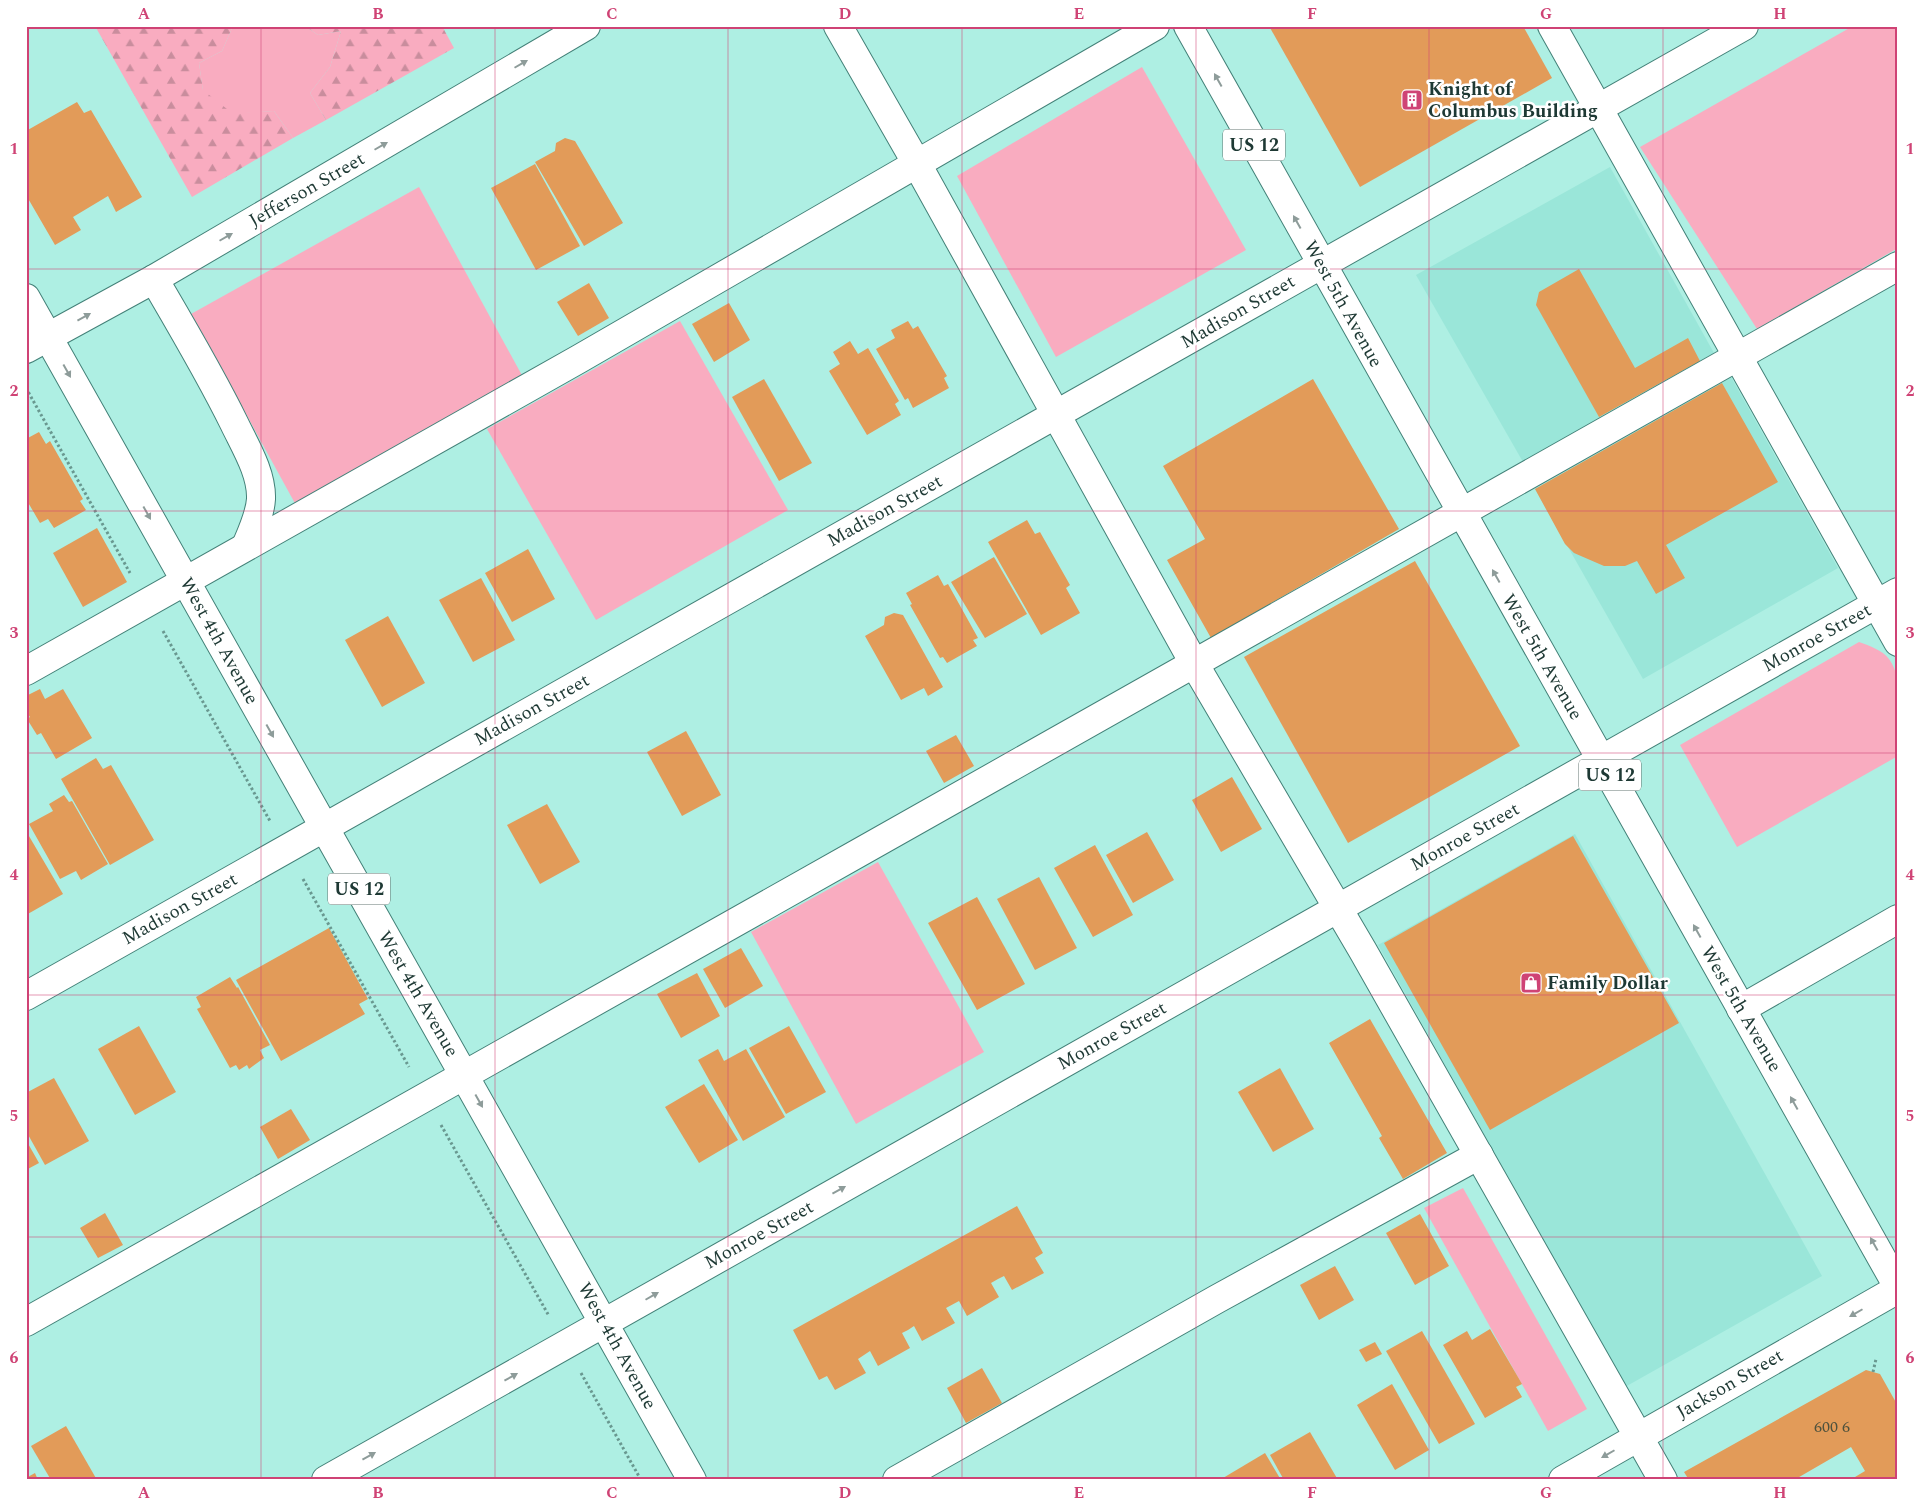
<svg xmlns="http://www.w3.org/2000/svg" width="1924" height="1506" font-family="Spectral,serif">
<defs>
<pattern id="forest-firs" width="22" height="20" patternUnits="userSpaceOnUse" patternTransform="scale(1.25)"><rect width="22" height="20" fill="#f9acc0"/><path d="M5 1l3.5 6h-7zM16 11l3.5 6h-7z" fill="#c98d9d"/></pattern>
</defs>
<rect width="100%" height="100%" fill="#aeefe3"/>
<!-- built -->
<g fill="#9ae6d9">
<polygon points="1610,167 1714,353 1523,462 1416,275"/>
<polygon points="1731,377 1838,568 1643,679 1535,489"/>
<polygon points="1575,834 1822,1276 1625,1387 1378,945"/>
</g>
<!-- grass -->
<g fill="#f9acc0">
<polygon points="233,26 305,26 318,35 341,31 330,67 310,93 326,120 293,138 274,111 232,114 203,91 199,63 222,51"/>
<polygon points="1853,26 1898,26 1898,248 1757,329 1640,147"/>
<polygon points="1142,67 1246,250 1056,357 957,176"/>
<polygon points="419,187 524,379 297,507 191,314"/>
<polygon points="680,321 788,510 596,620 487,429"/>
<path d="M 1859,642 C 1870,646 1882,650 1889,659 C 1905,679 1898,730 1898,756 L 1737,847 L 1680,745 Z"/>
<polygon points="878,862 984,1052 856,1124 751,932"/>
<polygon points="1463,1188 1587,1409 1548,1431 1424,1208"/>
</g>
<!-- forest -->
<g fill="url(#forest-firs)">
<polygon points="95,26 233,26 222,51 199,63 203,90 232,113 274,111 293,138 192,197"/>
<polygon points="305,26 442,26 454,48 326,120 310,93 330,67 341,31 318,35"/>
</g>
<!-- building -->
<g fill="#e29b59">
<polygon points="1269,26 1523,26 1552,78 1360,187"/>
<polygon points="77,102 84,113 91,110 142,197 116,212 108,196 73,217 81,230 55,245 26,195 26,131"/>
<polygon points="565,138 575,141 623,223 584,246 535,162 555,151 556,143"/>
<polygon points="535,164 580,246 536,270 491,188"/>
<polygon points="1579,269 1635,368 1688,338 1700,361 1599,417 1536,305 1539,292"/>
<polygon points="589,283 609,318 578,336 557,302"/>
<polygon points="729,303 750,340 714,362 692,324"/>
<polygon points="908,321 913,329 918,326 947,376 944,378 949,388 913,408 908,398 905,400 876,349 895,338 891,330"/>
<polygon points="850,341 858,354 868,348 899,401 895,404 901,415 867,435 829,371 840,364 833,352"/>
<polygon points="764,379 812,463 779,481 732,397"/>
<polygon points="1313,379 1399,529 1211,638 1167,560 1205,539 1163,466"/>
<polygon points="1722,383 1778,482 1666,545 1685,578 1656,594 1637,561 1625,566 1604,566 1574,553 1565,544 1535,489"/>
<polygon points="39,432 46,444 50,441 83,499 80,501 86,510 54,528 48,519 40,523 26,499 26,439"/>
<polygon points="1027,520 1035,534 1040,532 1070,585 1066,588 1080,613 1041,635 988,542"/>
<polygon points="97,528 127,582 83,607 53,553"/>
<polygon points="528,549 555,599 512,622 485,573"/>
<polygon points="994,557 1027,614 985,638 951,582"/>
<polygon points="1415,561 1520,746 1348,843 1244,657"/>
<polygon points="938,575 944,586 948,584 978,638 973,640 977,646 947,663 943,657 940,658 910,605 912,604 906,593"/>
<polygon points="481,578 515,640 473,662 439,600"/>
<polygon points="894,613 903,615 943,687 928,696 924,688 901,700 865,636 884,625 885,617"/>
<polygon points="388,616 425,683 382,707 345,640"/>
<polygon points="40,689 45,699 63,689 92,738 56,759 41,733 37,735 27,719 30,717 26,711 26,696"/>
<polygon points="686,731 721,795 682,816 647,752"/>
<polygon points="956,735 974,766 944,783 926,751"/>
<polygon points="96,758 103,769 111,765 154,840 110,865 61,779"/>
<polygon points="1232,777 1262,829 1221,852 1192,800"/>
<polygon points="64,795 69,802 72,801 108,864 81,880 76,871 60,879 29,824 53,811 49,804"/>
<polygon points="547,804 580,862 540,884 507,825"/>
<polygon points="26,831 63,894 26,915"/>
<polygon points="1147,832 1174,880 1133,903 1106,855"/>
<polygon points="1573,836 1679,1023 1490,1130 1384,943"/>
<polygon points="1095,845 1133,915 1093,937 1054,868"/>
<polygon points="1039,877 1077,948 1035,970 997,899"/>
<polygon points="977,897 1025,984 977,1010 928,923"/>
<polygon points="329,928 368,999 359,1004 365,1014 281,1061 236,980"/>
<polygon points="741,948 763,986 725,1008 703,969"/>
<polygon points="697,973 720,1016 681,1038 657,994"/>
<polygon points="230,977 237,988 238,987 270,1045 260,1050 264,1058 249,1069 247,1065 239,1070 236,1065 230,1068 197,1009 201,1007 196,997"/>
<polygon points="1370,1019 1447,1153 1403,1179 1379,1138 1382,1136 1329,1043"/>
<polygon points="139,1026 176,1092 135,1115 98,1049"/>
<polygon points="789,1026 826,1092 786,1114 749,1048"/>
<polygon points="718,1049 724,1061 746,1049 785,1117 743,1141 698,1060"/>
<polygon points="1280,1068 1314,1129 1273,1152 1238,1092"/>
<polygon points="54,1078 89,1141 45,1165 26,1131 26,1093"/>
<polygon points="704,1084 738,1140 699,1163 665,1107"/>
<polygon points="291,1109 310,1140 278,1159 260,1127"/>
<polygon points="26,1140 39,1163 26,1170"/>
<polygon points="1017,1206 1043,1253 1035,1258 1044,1273 1012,1290 1004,1276 998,1279 991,1283 999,1297 967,1316 959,1301 946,1308 955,1323 922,1341 914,1326 908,1330 902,1333 910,1348 878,1366 870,1351 858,1359 866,1373 835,1390 827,1376 819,1380 793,1330"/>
<polygon points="105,1213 123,1245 98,1258 80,1228"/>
<polygon points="1420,1214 1449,1266 1415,1285 1386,1233"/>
<polygon points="1335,1266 1354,1300 1319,1320 1300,1285"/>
<polygon points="1490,1329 1522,1384 1516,1387 1522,1397 1485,1418 1443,1345 1467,1331 1472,1340"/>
<polygon points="1422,1331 1475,1424 1439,1444 1386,1351"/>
<polygon points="1375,1342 1382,1354 1366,1362 1359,1350"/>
<polygon points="982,1368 1002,1403 966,1423 947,1388"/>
<polygon points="1866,1370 1880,1374 1898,1406 1898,1480 1850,1480 1865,1471 1851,1447 1794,1480 1689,1480 1684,1472"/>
<polygon points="1392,1384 1429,1450 1395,1470 1357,1405"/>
<polygon points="66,1426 97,1480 51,1480 31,1446"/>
<polygon points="1310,1432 1338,1480 1284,1480 1270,1455"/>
<polygon points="1265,1453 1281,1480 1224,1480 1223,1478"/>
<polygon points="35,1473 38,1480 26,1480 26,1478"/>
</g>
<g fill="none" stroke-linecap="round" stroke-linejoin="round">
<!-- minor casing -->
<g stroke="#438178" stroke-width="30">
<g id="minor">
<polyline points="838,26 917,164 1195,665 1363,951 1663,1480"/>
<polyline points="1552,26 1898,642"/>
<path d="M 154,279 C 182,327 210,374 234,423 C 245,446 262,473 261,499 C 260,515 252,532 246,546"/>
<polyline points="26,349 154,279 586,26"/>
<polyline points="26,671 579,359 1155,26"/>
<polyline points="26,996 1744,26"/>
<polyline points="1741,1009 1898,919"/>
<path d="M 26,1322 C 649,968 1276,622 1898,266"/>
<polyline points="326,1480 1898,592"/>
<polyline points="897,1480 1217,1299 1479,1155"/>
<polyline points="1563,1480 1898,1289"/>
</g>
</g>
<!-- major casing -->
<g stroke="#438178" stroke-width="30">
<g id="major">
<polyline points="1188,26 1898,1287"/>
<polyline points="26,298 692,1480"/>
</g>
</g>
<!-- path -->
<g stroke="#699890" stroke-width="3" stroke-dasharray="2.5 2.5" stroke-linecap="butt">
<polyline points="26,388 130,573"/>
<polyline points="163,631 270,821"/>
<polyline points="303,879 409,1067"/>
<polyline points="441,1125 549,1316"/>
<polyline points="1873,1372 1876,1359"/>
<polyline points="581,1373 641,1480"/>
</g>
<!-- minor -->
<use href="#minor" stroke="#fff" stroke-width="28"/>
<!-- major -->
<use href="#major" stroke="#fff" stroke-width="28"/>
</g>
<!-- one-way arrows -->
<defs><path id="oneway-solid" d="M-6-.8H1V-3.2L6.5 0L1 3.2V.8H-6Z" transform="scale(1.25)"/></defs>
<g fill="#8e9c9a">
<use href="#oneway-solid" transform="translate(521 64) rotate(-30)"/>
<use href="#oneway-solid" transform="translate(1218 80) rotate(-119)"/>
<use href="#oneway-solid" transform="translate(381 146) rotate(-30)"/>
<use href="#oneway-solid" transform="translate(1297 222) rotate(-119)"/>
<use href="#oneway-solid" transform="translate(226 237) rotate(-30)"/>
<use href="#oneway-solid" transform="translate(84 317) rotate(-29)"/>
<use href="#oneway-solid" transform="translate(67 371) rotate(61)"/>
<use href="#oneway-solid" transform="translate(147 513) rotate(61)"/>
<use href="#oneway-solid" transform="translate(1496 576) rotate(-119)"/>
<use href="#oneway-solid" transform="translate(270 731) rotate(61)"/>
<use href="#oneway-solid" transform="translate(1697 931) rotate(-119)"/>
<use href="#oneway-solid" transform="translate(479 1101) rotate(61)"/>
<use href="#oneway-solid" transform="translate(1794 1103) rotate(-119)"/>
<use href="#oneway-solid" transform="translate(839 1190) rotate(-29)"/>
<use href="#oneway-solid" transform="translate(1874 1244) rotate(-119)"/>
<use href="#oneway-solid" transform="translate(652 1296) rotate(-30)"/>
<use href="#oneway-solid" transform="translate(1856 1313) rotate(150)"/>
<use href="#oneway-solid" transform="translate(511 1377) rotate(-29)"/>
<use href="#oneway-solid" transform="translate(1608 1454) rotate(150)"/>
<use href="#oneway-solid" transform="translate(369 1456) rotate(-29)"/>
</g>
<!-- grid -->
<path fill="none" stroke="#cf4375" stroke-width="1" stroke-opacity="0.55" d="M 261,26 L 261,1480M 495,26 L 495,1480M 728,26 L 728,1480M 962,26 L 962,1480M 1196,26 L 1196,1480M 1429,26 L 1429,1480M 1663,26 L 1663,1480M 26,269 L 1898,269M 26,511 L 1898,511M 26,753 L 1898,753M 26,995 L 1898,995M 26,1237 L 1898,1237"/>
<!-- icons -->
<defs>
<g id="building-square" transform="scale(1.125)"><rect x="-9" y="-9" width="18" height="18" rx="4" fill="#cf4375" stroke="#fff"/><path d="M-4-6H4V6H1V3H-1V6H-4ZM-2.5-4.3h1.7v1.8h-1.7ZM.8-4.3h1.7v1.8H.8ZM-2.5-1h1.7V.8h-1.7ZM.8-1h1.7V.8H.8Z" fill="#fff"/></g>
<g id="shop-square" transform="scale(1.125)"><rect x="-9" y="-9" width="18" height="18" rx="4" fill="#cf4375" stroke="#fff"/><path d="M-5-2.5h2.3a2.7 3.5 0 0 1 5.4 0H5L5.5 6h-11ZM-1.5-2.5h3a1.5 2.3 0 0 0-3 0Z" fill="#fff"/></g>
</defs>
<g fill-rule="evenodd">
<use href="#building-square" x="1412" y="100"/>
<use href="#shop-square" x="1531" y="983"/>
</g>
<g text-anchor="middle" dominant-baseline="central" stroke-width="5" stroke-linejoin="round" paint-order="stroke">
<!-- number labels -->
<g font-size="16" fill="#4f523d">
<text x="1832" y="1427">600 6</text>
</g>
<!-- shield labels -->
<g fill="#fff" stroke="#627471" stroke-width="1">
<rect x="1223" y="129.5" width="62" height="31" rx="4"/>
<rect x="1579" y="759.5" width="62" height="31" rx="4"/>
<rect x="328" y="873.5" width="62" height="31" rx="4"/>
</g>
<g font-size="18" font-weight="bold" fill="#1e3934">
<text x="1254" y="145">US 12</text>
<text x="1610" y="775">US 12</text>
<text x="359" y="889">US 12</text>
</g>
<!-- poi labels -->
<g font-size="19" font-weight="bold" fill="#1e3934" stroke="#fff" text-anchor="start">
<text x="1428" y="89">Knight of<tspan x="1428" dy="22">Columbus Building</tspan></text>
<text x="1547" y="983">Family Dollar</text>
</g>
<!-- street labels -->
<g font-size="19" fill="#1e3934" stroke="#fff">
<text transform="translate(307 190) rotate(-30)">Jefferson Street</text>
<text transform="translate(1343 304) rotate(61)">West 5th Avenue</text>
<text transform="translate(1238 312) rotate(-30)">Madison Street</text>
<text transform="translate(885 511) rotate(-29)">Madison Street</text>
<text transform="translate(1817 638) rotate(-29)">Monroe Street</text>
<text transform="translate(219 641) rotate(61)">West 4th Avenue</text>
<text transform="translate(1542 657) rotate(60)">West 5th Avenue</text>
<text transform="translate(532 710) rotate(-29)">Madison Street</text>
<text transform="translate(1465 837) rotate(-29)">Monroe Street</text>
<text transform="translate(180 909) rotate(-29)">Madison Street</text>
<text transform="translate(418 994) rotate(60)">West 4th Avenue</text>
<text transform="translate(1741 1009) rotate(60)">West 5th Avenue</text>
<text transform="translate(1112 1036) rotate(-29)">Monroe Street</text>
<text transform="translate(759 1235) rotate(-29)">Monroe Street</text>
<text transform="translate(617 1346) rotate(61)">West 4th Avenue</text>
<text transform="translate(1730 1384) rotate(-30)">Jackson Street</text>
</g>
</g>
<!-- border -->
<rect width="1924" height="1506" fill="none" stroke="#ffffff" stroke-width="55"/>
<rect x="28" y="28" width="1868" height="1450" fill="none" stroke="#cf4375" stroke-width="2"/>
<g font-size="16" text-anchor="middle" font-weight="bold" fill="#cf4375">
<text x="144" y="19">A</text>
<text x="378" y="19">B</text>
<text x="612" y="19">C</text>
<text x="845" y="19">D</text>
<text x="1079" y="19">E</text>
<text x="1312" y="19">F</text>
<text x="1546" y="19">G</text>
<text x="1780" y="19">H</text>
<text x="14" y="154">1</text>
<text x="1910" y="154">1</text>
<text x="14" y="396">2</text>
<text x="1910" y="396">2</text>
<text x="14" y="638">3</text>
<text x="1910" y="638">3</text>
<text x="14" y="880">4</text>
<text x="1910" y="880">4</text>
<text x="14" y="1121">5</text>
<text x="1910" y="1121">5</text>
<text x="14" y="1363">6</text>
<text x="1910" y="1363">6</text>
<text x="144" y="1498">A</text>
<text x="378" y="1498">B</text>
<text x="612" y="1498">C</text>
<text x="845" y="1498">D</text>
<text x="1079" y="1498">E</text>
<text x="1312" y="1498">F</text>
<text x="1546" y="1498">G</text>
<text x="1780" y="1498">H</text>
</g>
</svg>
